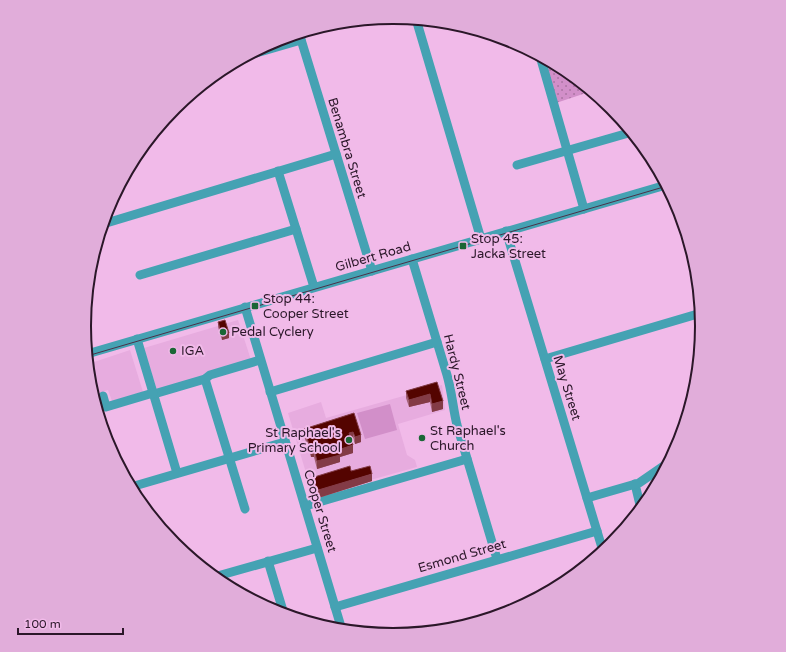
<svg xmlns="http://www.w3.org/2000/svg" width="786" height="652" font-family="'Varela Round',sans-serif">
<defs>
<pattern id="park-dots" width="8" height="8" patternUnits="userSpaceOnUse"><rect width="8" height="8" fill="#d28fc9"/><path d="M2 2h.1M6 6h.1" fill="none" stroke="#ab74a3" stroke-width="1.8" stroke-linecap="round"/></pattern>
</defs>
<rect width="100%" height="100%" fill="#f1bae9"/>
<!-- built -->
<g fill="#e7acdf">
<polygon points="238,320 251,360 158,394 144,348"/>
<polygon points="130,350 143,392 112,401 108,390 95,394 89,376 88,364"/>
<polygon points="442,385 445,410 398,424 407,455 415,460 417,467 313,496 288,413 321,402 326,418"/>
</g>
<!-- grass -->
<polygon fill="#d28fc9" points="390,404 397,430 365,439 357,413"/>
<!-- park -->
<polygon fill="url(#park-dots)" points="544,58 565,69 592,91 556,103"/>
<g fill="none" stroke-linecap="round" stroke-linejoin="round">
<!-- minor -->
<g stroke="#45a2b3" stroke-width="9">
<polyline points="416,19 481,239"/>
<polyline points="299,33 372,271"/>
<polyline points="246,56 301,40"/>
<polyline points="540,56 584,209"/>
<polyline points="517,165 632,132"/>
<polyline points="278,171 314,287"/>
<polyline points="103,224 336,154"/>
<polyline points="506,231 603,551"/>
<path d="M 412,259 L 447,375 C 452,392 453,409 457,425 L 497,559"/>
<polyline points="140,275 296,229"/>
<polyline points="245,307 342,630"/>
<polyline points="137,339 177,473"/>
<polyline points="87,354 666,185"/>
<polyline points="545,359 701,313"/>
<polyline points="205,379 245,509"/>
<polyline points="270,392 437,342"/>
<polyline points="154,394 205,379 210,375 260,360"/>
<polyline points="103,396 106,407 153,393"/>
<polyline points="635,484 641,509"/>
<polyline points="131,487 285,442"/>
<polyline points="587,498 639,483 668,463"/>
<polyline points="305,506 467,459"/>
<polyline points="268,561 284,614"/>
<polyline points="214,577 317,548"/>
<polyline points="335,607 597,531"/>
</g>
<!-- tram -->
<polyline stroke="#4b3148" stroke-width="1" points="87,356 667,186"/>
</g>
<!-- wall -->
<g fill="#a25f74">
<polygon points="218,322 229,338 222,340 218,327"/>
<polygon points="437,382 443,409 432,412 430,402 409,407 406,398 406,391"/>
<polygon points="354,413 361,442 355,444 353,439 351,440 353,453 340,457 340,462 317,469 314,457 311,457 304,436 304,429"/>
<polygon points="351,471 372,481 315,499 311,485 311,478"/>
</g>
<!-- shaded-wall -->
<g fill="#833b46">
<polygon points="229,333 229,338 222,340 222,335"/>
<polygon points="430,394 430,402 409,407 409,400"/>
<polygon points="443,401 443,409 432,412 432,404"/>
<polygon points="353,432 353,439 349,441 349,433"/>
<polygon points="361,435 361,442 355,444 355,437"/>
<polygon points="353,445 353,453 340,457 340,462 317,469 317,461 338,450"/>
<polygon points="314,449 314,457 311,457 311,450"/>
<polygon points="372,474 372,481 315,499 315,491"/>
</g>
<!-- building -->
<g fill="#540400" stroke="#833b46">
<polygon points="225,320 229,333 222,335 218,322"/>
<polygon points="437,382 443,401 432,404 430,394 409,400 406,391"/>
<polygon points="354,413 361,435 355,437 353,432 349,433 353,445 338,450 340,455 317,461 314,449 311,450 304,429"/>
<polygon points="350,466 351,471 370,466 372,474 315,491 311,478"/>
</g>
<!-- markers -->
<g fill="#196635" stroke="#f1bae9" stroke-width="1.5">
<rect x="459" y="242" width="8" height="8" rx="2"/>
<rect x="251" y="302" width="8" height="8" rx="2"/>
<circle cx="223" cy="332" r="4"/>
<circle cx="173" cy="351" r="4"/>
<circle cx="422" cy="438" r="4"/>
<circle cx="349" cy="440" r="4"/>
</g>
<g text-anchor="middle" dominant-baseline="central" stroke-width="4" stroke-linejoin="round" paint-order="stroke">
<!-- street labels -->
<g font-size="13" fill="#2b1729" stroke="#f1bae9">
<text transform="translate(347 148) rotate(73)">Benambra Street</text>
<text transform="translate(373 257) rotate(-16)">Gilbert Road</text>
<text transform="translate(457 372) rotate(76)">Hardy Street</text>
<text transform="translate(567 388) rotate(73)">May Street</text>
<text transform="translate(320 511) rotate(73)">Cooper Street</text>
<text transform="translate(462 556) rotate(-16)">Esmond Street</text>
</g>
<!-- poi labels -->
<g font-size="13" fill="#2b1729" stroke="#f1bae9" text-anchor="start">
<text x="471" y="239">Stop 45:<tspan x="471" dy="15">Jacka Street</tspan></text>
<text x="263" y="299">Stop 44:<tspan x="263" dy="15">Cooper Street</tspan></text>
<text x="231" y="332">Pedal Cyclery</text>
<text x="181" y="351">IGA</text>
<text x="430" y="431">St Raphael's<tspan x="430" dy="15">Church</tspan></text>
<text x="341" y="433" text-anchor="end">St Raphael's<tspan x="341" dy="15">Primary School</tspan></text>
</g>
</g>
<!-- crop -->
<path d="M0 0H786V652H0ZM91 326a302 302 0 1 1 604 0a302 302 0 1 1-604 0Z" fill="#e1adda" fill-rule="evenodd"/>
<path fill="none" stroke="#2b1729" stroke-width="2" d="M91 326a302 302 0 1 1 604 0a302 302 0 1 1-604 0Z"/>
<!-- scale -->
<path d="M18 628v6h105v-6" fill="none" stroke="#2b1729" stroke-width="2"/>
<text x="24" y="628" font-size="12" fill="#2b1729" stroke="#f1bae9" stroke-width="3" paint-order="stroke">100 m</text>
</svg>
